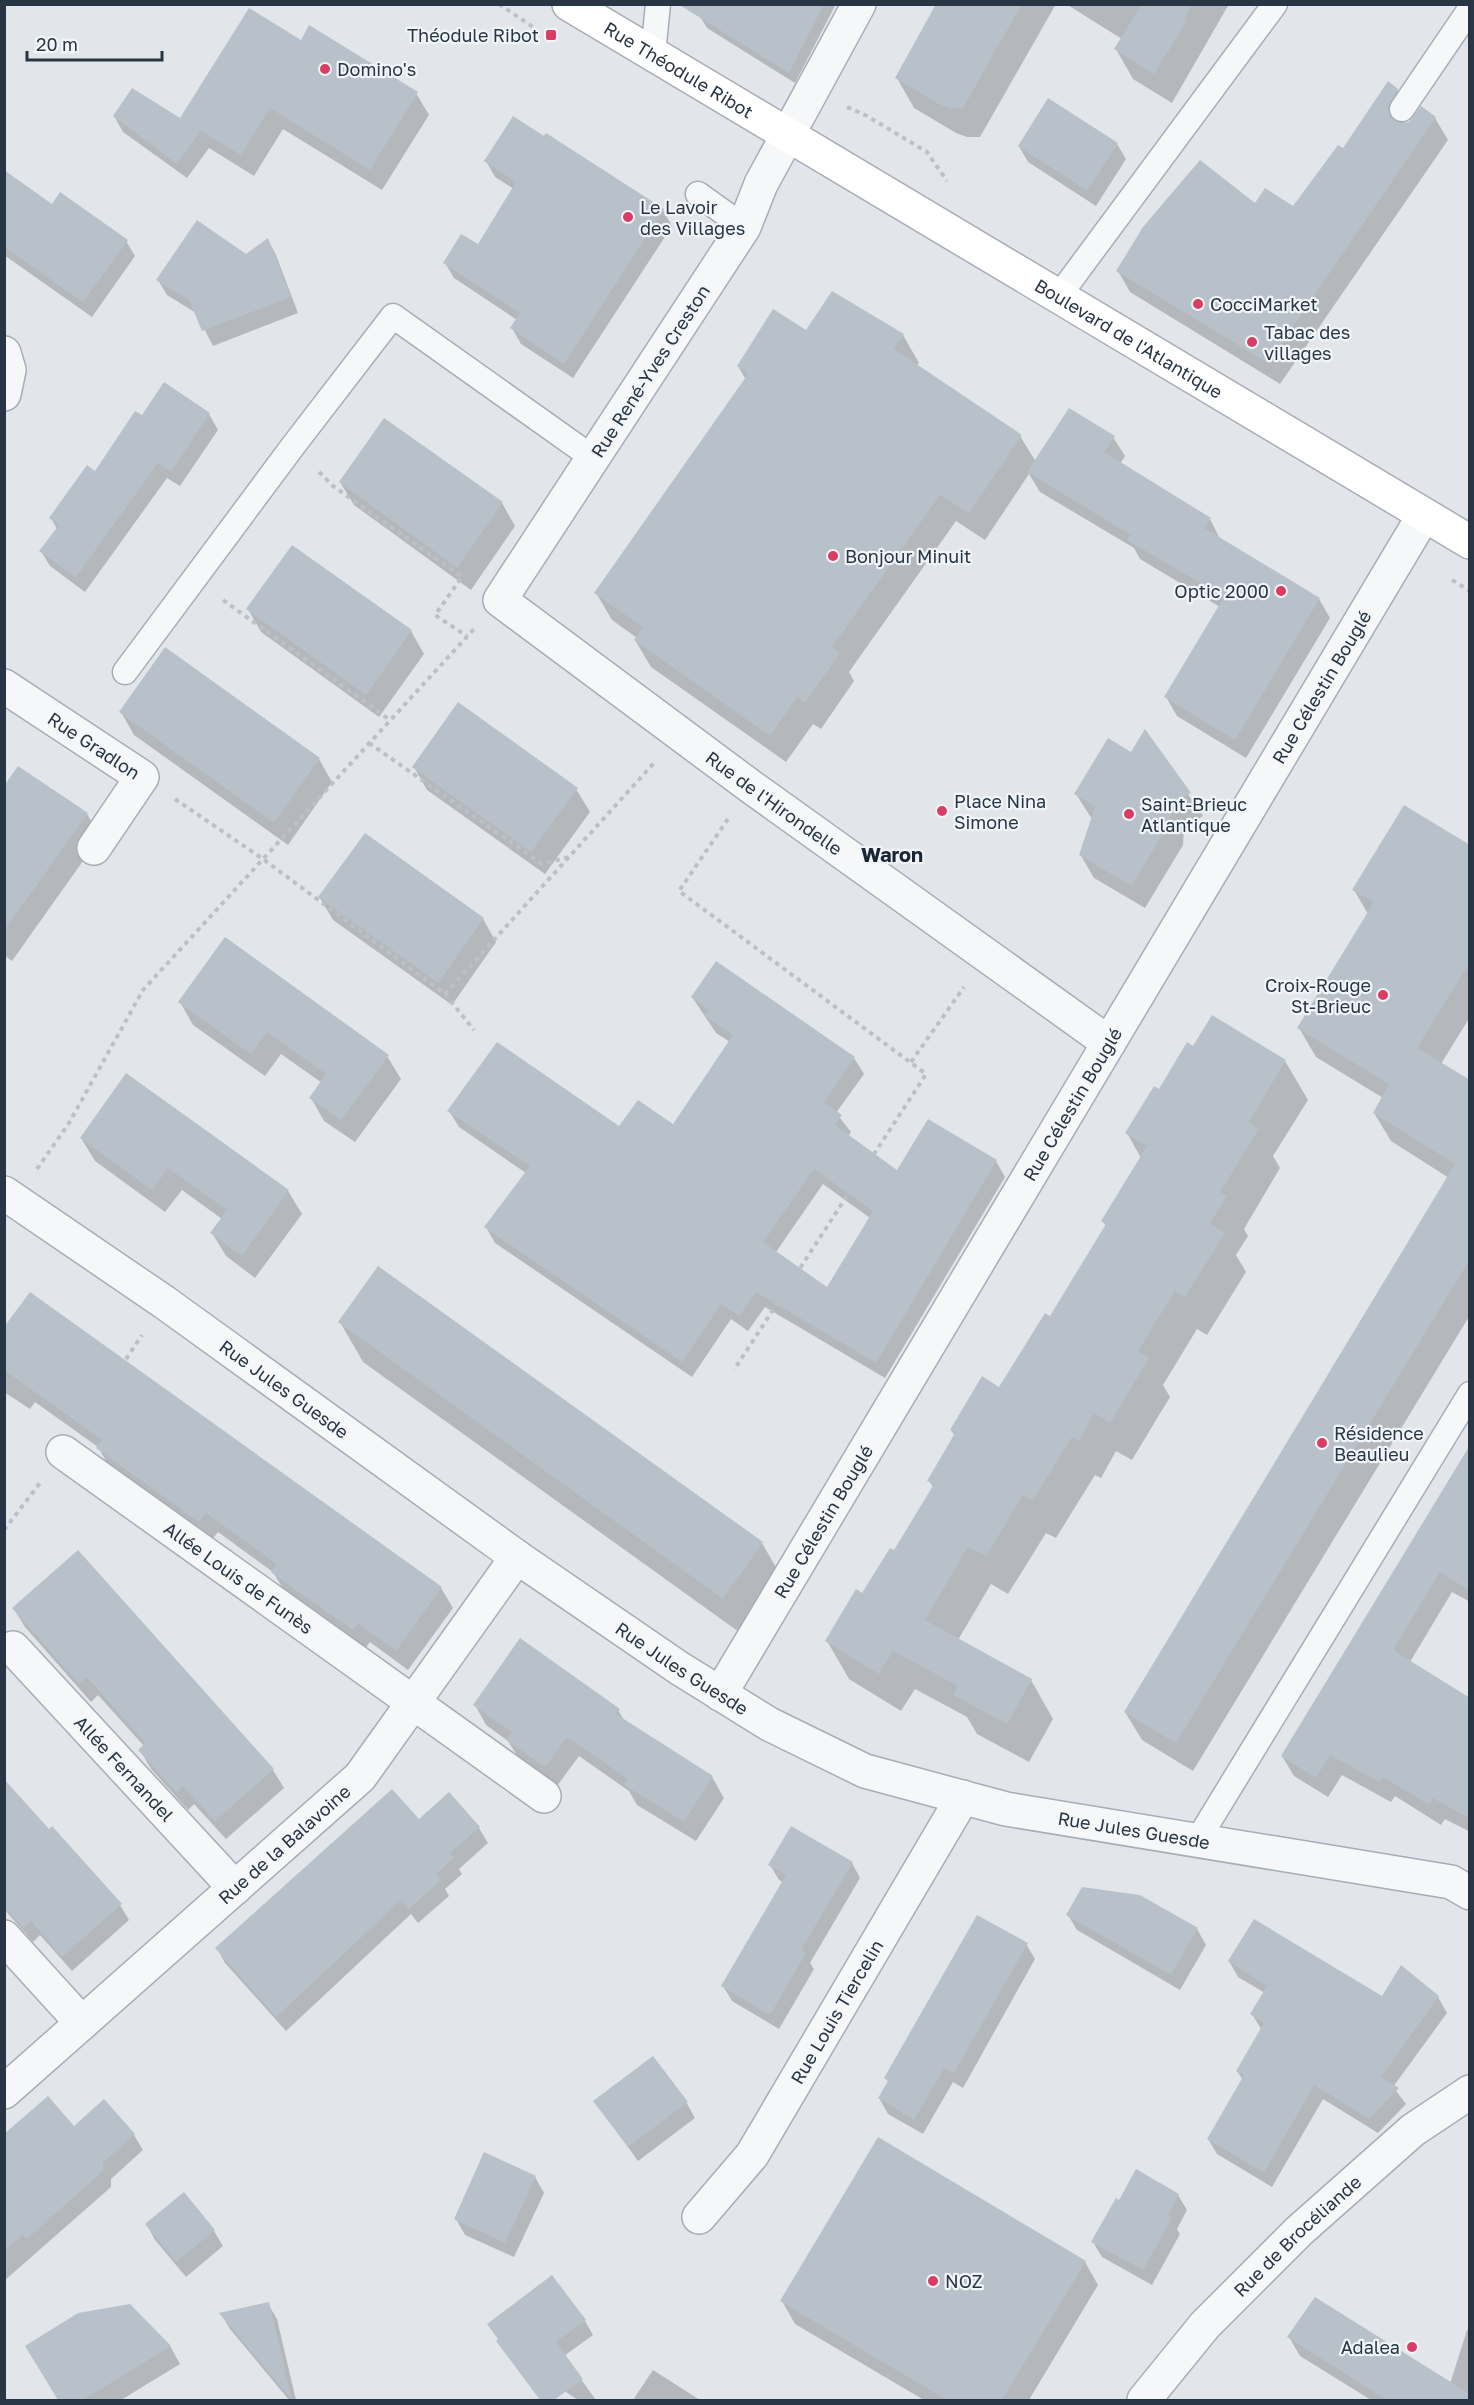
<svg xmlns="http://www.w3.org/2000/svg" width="1474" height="2405" font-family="'Golos Text',sans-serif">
<rect width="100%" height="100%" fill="#e2e6eb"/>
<!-- shadow -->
<g fill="#0003" fill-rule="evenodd">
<polygon points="714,4 836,4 795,83 707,28 701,18"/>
<polygon points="938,4 1056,4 980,137 967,137 956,133 914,108 897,78"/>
<polygon points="1066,4 1229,4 1172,103 1133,79 1116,49 1122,39"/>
<polygon points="301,42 416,93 429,115 382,190 283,129 254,176 209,148 187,178 123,132 114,116 185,123 182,118"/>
<polygon points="1397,90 1410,112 1403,124 1410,123 1421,108 1435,118 1448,140 1280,384 1130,292 1118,271 1256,205 1293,208"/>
<polygon points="1117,144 1126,159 1096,206 1028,162 1019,146"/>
<polygon points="486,161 663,210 672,226 573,378 521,344 512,328 517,320 454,278 445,263 479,247 514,189 495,177"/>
<polygon points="4,172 52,206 126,241 135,256 92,317 4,255"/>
<polygon points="268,240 276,255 298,313 213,346 196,313 167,295 158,280 246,256"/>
<polygon points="806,332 903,335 919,363 916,366 1020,436 1036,462 1113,437 1125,456 1120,464 1210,519 1220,539 1319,599 1330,618 1246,758 1177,716 1166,697 1220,607 1140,559 1134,548 1040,492 1029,474 985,540 956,521 849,672 854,681 821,729 813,724 786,762 651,667 635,640 637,638 612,620 596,593 746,380 738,366"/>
<polygon points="164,384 209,414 218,430 180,486 167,478 85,592 50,566 41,551 57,529 51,518 95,473 142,417"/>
<polygon points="340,482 502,503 515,526 471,590 354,505"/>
<polygon points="248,609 411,631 424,654 379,717 261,632"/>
<polygon points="165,649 319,759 332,782 288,845 134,735 121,712"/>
<polygon points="1145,732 1203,816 1184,827 1183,845 1145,908 1094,878 1080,854 1092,819 1076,794 1132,754"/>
<polygon points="414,767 576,789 590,812 545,874 427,790"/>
<polygon points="87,814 100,837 12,961 4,955 4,824"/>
<polygon points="1470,846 1470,1017 1441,1064 1470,1082 1470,1315 1193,1771 1142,1740 1125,1712 1449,1178 1391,1141 1374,1113 1383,1098 1316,1057 1299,1028 1368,914 1354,890"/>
<polygon points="320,898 483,919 496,942 452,1005 333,920"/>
<path d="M 692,997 L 854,1058 L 864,1074 L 836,1113 L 851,1132 L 848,1136 L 898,1172 L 996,1161 L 1005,1177 L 885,1378 L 765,1307 L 748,1331 L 731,1319 L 692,1377 L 495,1243 L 486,1227 L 526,1173 L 459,1127 L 449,1111 L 619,1128 L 673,1127 L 730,1042 L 716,1033 ZM 823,1184 L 870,1218 L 828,1289 L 776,1252 Z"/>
<polygon points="180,1002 387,1056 401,1079 355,1142 324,1121 311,1098 322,1083 281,1054 265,1076 193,1025"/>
<polygon points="1193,1048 1285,1061 1308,1100 1273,1156 1280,1168 1244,1229 1248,1236 1236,1255 1246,1272 1207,1335 1197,1329 1163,1385 1170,1397 1132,1460 1116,1451 1101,1478 1095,1475 1056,1538 1046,1533 1008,1594 991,1584 958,1640 1031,1680 1053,1719 1029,1762 977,1734 967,1717 915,1689 901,1711 849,1679 827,1641 895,1552 934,1488 929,1481 955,1436 951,1430 1000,1389 1051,1318 1106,1227 1103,1221 1141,1158 1127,1133"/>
<polygon points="81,1138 288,1191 302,1214 255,1278 226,1256 212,1233 222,1219 182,1190 165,1212 95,1161"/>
<polygon points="340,1322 762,1543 785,1583 746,1637 363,1362"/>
<polygon points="4,1330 441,1588 453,1608 408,1670 370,1642 365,1649 285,1592 273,1572 218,1532 211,1541 110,1468 98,1447 35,1402 30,1409 4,1392"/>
<polygon points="1470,1447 1470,1602 1452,1592 1410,1662 1470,1699 1470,1832 1445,1819 1441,1825 1395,1796 1391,1802 1342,1775 1328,1797 1294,1776 1282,1756"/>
<polygon points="14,1609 273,1770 284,1788 226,1839 194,1804 188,1810 151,1769 140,1750 144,1746 98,1695 91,1702 25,1627"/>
<polygon points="475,1705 618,1710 625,1722 712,1777 724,1798 696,1841 637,1805 629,1791 579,1756 557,1786 520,1760 508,1741 486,1725"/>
<polygon points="4,1782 120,1905 129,1920 72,1971 40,1935 33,1942 4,1909"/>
<polygon points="448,1794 479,1828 488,1843 459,1869 462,1874 445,1889 449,1896 418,1923 411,1914 286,2031 225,1963 217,1948 419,1821"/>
<polygon points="852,1863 860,1878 810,1963 814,1969 779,2029 732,2001 723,1986 784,1883 779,1880 770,1865"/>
<polygon points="1068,1915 1197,1929 1206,1945 1180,1990 1077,1930"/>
<polygon points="1026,1944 1035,1959 963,2088 953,2082 923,2134 888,2114 879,2098 889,2084 886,2078"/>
<polygon points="1229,1961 1383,1998 1401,1967 1438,1997 1447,2013 1393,2087 1406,2104 1378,2133 1323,2099 1272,2187 1217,2154 1208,2139 1243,2080 1237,2071 1261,2029 1252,2014 1265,1993 1238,1977"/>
<polygon points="595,2101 686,2102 695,2118 638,2161"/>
<polygon points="103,2102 134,2135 143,2150 111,2179 111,2187 4,2281 4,2137 74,2128"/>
<polygon points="535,2177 544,2193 514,2257 465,2235 456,2219"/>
<polygon points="183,2194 214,2231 223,2246 186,2277 155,2240 147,2225"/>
<polygon points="1178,2195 1187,2210 1177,2229 1180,2234 1152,2285 1102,2257 1093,2242 1119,2202"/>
<polygon points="1085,2262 1098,2285 1029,2400 924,2400 795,2324 782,2301"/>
<polygon points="268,2304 277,2319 296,2400 289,2400 230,2329 221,2314"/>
<polygon points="585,2321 593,2335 564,2356 596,2400 578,2400 509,2354 489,2324"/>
<polygon points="1467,2330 1470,2331 1470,2400 1371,2400 1300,2356 1289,2337 1450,2384"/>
<polygon points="170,2346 180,2364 121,2400 59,2400 37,2364"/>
<polygon points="653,2370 700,2400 633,2400"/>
</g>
<!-- building -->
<g fill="#b8c0ca" fill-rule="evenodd">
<polygon points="678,4 824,4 789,73"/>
<polygon points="936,4 1022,4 963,108 949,108 937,103 895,78"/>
<polygon points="1142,4 1192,4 1184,19 1187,21 1154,74 1114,49"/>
<polygon points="249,8 301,40 309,25 418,92 370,170 270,108 241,155 180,118"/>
<polygon points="1388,81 1398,89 1388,107 1394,120 1402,123 1409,122 1421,106 1436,117 1268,363 1116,271 1143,227 1200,160 1255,203 1265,188 1293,206 1338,145 1343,148"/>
<polygon points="132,88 201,131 177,164 113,116"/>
<polygon points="1048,98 1118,143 1087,191 1018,146"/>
<polygon points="513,116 544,136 546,133 664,209 564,364 510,328 520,313 443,263 461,234 478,244 516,182 484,161"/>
<polygon points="4,170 52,204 60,192 128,240 83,302 4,247"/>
<polygon points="197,220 246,254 268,238 291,297 202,331 189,300 156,280"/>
<polygon points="832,291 904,334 894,349 1022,435 969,513 940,495 832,647 840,653 805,703 797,697 770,736 634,640 643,627 594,593 748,374 737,366 773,309 806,330"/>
<polygon points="164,382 210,413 171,472 158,463 76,577 39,551 59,525 49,518 87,465 95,471 135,411 142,415"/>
<polygon points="1069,408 1115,436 1104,452 1211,518 1204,528 1320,598 1235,740 1164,697 1224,597 1127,540 1131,535 1027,472"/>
<polygon points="384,418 503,502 457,568 339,482"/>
<polygon points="292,545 412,630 366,695 246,609"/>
<polygon points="165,647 320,758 274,823 119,712"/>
<polygon points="458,702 578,788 531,852 412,767"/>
<polygon points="1145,729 1191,793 1172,804 1170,821 1132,886 1079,855 1095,807 1074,794 1108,738 1131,752"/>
<polygon points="18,766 88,813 4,931 4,786"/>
<polygon points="1404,805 1470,845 1470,962 1417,1048 1470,1080 1470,1259 1176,1743 1124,1712 1455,1164 1373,1113 1389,1084 1297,1028 1374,902 1352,890"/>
<polygon points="365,833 484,918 438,983 318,897"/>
<polygon points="225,937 389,1055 341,1120 309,1098 326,1074 267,1032 251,1054 178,1002"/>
<path d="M 716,961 L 855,1057 L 824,1102 L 842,1115 L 835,1125 L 897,1170 L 928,1119 L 997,1160 L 876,1363 L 756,1292 L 739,1316 L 721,1304 L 682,1362 L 484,1227 L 530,1166 L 447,1111 L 497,1042 L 619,1126 L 638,1100 L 673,1124 L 733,1035 L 705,1016 L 709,1010 L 691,997 ZM 814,1169 L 873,1211 L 827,1287 L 763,1242 Z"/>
<polygon points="1212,1015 1286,1060 1249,1122 1259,1129 1220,1192 1227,1196 1210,1223 1225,1233 1185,1297 1175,1291 1138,1351 1149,1358 1110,1423 1094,1413 1079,1441 1072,1437 1033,1500 1023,1495 986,1556 968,1547 925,1620 1032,1679 1007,1724 953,1695 958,1686 893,1651 879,1674 825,1641 856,1589 862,1593 890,1548 894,1550 934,1484 927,1481 955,1433 950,1430 982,1376 999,1387 1045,1313 1050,1316 1106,1224 1101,1221 1147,1146 1125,1133 1154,1086 1159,1089 1187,1042 1193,1046"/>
<polygon points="126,1073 289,1190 242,1256 210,1233 227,1210 168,1168 152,1190 80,1138"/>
<polygon points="378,1266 763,1542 723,1599 338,1322"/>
<polygon points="30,1292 442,1587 396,1651 358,1623 353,1630 300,1593 271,1572 277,1564 206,1513 199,1522 153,1489 96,1448 102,1440 4,1370 4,1327"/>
<polygon points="1470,1445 1470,1591 1440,1572 1393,1650 1470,1698 1470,1819 1433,1798 1429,1805 1383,1777 1379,1782 1330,1755 1316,1778 1281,1756"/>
<polygon points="78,1550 274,1769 215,1821 183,1786 176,1792 138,1750 145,1743 87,1677 79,1684 12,1608"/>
<polygon points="520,1638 620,1709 616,1714 713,1776 684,1822 624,1785 628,1779 567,1737 545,1767 506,1740 512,1732 473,1705"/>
<polygon points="4,1779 49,1829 52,1826 122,1904 62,1957 31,1921 24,1928 4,1907"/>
<polygon points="392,1789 419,1819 449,1792 480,1827 450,1853 454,1858 436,1874 441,1880 409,1909 401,1900 276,2017 215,1948"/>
<polygon points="791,1826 853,1862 801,1950 806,1953 770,2015 721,1986 786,1875 768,1865"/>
<polygon points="1082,1887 1140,1895 1198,1928 1171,1975 1066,1915"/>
<polygon points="977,1915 1028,1943 954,2073 944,2068 914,2120 878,2098 888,2081 884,2078"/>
<polygon points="1254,1919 1382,1996 1401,1965 1439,1996 1381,2077 1399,2088 1369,2119 1314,2085 1264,2173 1207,2139 1244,2075 1236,2071 1264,2023 1250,2014 1267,1986 1228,1961"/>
<polygon points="653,2056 688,2102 628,2147 593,2101"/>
<polygon points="48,2096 74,2126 104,2099 135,2134 103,2163 103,2171 27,2239 23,2235 4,2251 4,2134"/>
<polygon points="878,2137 1086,2261 1002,2400 947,2400 780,2301"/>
<polygon points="484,2152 536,2176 505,2243 454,2219"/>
<polygon points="1136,2169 1179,2194 1168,2215 1172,2218 1143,2270 1091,2242 1116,2198 1119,2200"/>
<polygon points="184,2192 215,2230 176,2262 145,2224"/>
<polygon points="552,2275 586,2320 556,2342 583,2379 554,2400 540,2400 496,2341 498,2339 487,2324"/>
<polygon points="1315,2297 1470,2394 1470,2400 1387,2400 1287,2337"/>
<polygon points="269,2302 292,2400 219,2313"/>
<polygon points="130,2304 171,2346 83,2400 58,2400 25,2346 78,2313"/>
</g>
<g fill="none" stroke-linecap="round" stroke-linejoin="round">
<!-- service casing -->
<g stroke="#a6adb6" stroke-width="27">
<g id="service">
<polyline points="653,54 658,4"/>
<polyline points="1402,109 1470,9"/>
<polyline points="698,194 744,227"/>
<polyline points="1058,297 1275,4"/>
<polyline points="125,672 293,446 393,316 593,458"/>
<polyline points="1197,1841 1470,1394"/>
</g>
</g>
<!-- minor casing -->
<g stroke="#a6adb6" stroke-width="36">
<g id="minor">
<path id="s1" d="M 859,4 L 761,184 L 744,227 L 500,600 L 750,786 L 1109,1043"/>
<polyline points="4,353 9,370 4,394"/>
<path id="s2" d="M 4,686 L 142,777 L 94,848"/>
<path id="s3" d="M 4,1193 L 164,1302 L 517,1557 L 679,1668 L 769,1724 L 865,1771 L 1006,1809 L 1451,1882 L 1470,1893"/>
<path id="s4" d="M 63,1452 L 544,1796"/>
<path id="s5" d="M 13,1648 L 235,1888"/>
<path id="s6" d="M 720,1694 L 1424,515"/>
<polyline points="4,1937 82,2023"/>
<path id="s7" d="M 4,2092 L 360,1777 L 517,1557"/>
<path id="s8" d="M 699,2217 L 752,2155 L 963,1797"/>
<path id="s9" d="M 1144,2400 L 1205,2325 L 1299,2231 L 1413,2130 L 1470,2092"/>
</g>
</g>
<!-- secondary casing -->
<g stroke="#a6adb6" stroke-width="36">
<g id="secondary">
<path id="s10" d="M 569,4 L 1470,542"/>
</g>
</g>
<!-- path -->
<g stroke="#bcc1c7" stroke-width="4" stroke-dasharray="4.5 4.5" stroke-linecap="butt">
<polyline points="499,4 536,29"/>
<polyline points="847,107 867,116 927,152 947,181"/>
<polyline points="319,472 333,486 462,577 435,615 467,636"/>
<polyline points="1452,580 1470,591"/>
<polyline points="223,600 390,720"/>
<polyline points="369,743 542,864 569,857"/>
<polyline points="175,799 263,859 445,994 474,1030"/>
<polyline points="728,819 679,891 926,1074 734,1370"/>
<polyline points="445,994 654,763"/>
<polyline points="911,1062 964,987"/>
<polyline points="37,1169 69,1123 143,990 474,629"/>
<polyline points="86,1419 142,1335"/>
<polyline points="4,1530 40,1483"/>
</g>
<!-- service -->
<use href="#service" stroke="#f5f7f9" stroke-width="24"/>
<!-- minor -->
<use href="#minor" stroke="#f5f7f9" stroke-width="33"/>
<!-- secondary -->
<use href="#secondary" stroke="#fff" stroke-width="33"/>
</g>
<!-- markers -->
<g fill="#d93d64" stroke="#f1f5f8" stroke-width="2">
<rect x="545" y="29" width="12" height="12" rx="3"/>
<circle cx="325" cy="69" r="6"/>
<circle cx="628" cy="217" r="6"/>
<circle cx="1198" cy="304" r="6"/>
<circle cx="1252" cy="342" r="6"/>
<circle cx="833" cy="556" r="6"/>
<circle cx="1281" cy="591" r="6"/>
<circle cx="942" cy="811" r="6"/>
<circle cx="1129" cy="814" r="6"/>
<circle cx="1383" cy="995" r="6"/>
<circle cx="1322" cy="1443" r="6"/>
<circle cx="933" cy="2281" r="6"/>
<circle cx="1412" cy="2347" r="6"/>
</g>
<g text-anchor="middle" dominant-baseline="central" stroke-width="4.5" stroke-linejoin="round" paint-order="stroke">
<!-- poi labels -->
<g font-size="18" fill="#283545" stroke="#f1f5f8" text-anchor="start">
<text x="539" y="35" text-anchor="end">Théodule Ribot</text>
<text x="337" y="69">Domino's</text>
<text x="640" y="207">Le Lavoir<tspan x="640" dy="21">des Villages</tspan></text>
<text x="1210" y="304">CocciMarket</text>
<text x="1264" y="332">Tabac des<tspan x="1264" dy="21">villages</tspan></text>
<text x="845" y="556">Bonjour Minuit</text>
<text x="1269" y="591" text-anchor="end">Optic 2000</text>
<text x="954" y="801">Place Nina<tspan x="954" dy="21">Simone</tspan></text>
<text x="1141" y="804">Saint-Brieuc<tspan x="1141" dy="21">Atlantique</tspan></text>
<text x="1371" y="985" text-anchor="end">Croix-Rouge<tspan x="1371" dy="21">St-Brieuc</tspan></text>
<text x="1334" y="1433">Résidence<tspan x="1334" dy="21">Beaulieu</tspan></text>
<text x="945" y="2281">NOZ</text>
<text x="1400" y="2347" text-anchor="end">Adalea</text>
</g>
<!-- street labels -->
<g font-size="18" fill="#283545" stroke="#f1f5f8">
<text stroke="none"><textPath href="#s10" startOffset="128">Rue Théodule Ribot</textPath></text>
<text stroke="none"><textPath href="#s10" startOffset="652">Boulevard de l'Atlantique</textPath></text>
<text transform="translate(650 371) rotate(-57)">Rue René-Yves Creston</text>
<text stroke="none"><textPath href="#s6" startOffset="1173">Rue Célestin Bouglé</textPath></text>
<text stroke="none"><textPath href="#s2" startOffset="108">Rue Gradlon</textPath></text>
<text stroke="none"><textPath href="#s1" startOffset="1038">Rue de l'Hirondelle</textPath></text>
<text stroke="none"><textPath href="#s6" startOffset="687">Rue Célestin Bouglé</textPath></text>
<text stroke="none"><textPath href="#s3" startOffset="342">Rue Jules Guesde</textPath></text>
<text stroke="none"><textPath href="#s6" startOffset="201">Rue Célestin Bouglé</textPath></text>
<text stroke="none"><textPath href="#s4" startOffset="216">Allée Louis de Funès</textPath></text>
<text stroke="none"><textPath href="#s3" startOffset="828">Rue Jules Guesde</textPath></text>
<text stroke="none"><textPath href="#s5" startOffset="164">Allée Fernandel</textPath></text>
<text stroke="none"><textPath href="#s3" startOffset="1314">Rue Jules Guesde</textPath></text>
<text stroke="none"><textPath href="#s7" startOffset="374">Rue de la Balavoine</textPath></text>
<text stroke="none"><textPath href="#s8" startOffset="248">Rue Louis Tiercelin</textPath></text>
<text stroke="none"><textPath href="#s9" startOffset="225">Rue de Brocéliande</textPath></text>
</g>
<!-- neighbourhood labels -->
<g font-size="20" font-weight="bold" fill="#1a2635" stroke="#f1f5f8">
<text x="892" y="854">Waron</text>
</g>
</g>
<!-- border -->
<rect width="1474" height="2405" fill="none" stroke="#283545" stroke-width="12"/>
<!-- scale -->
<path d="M27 51v9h135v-9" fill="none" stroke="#283545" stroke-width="3"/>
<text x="36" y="51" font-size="18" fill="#283545" stroke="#f1f5f8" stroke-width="4.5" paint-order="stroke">20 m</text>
</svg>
